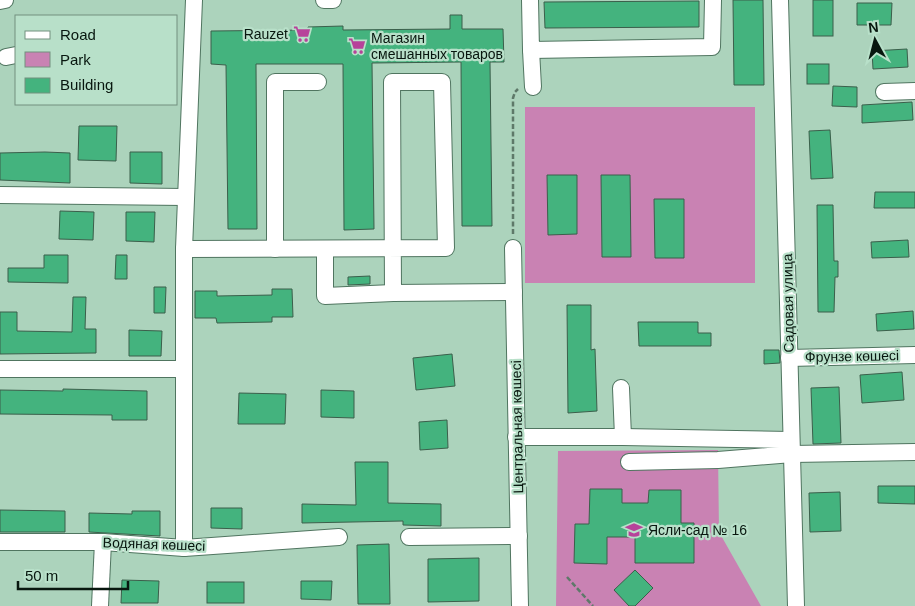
<svg xmlns="http://www.w3.org/2000/svg" width="915" height="606" font-family="Arial,sans-serif">
<rect width="100%" height="100%" fill="#acd3bc"/>
<!-- green -->
<g fill="#c982b3">
<rect x="525" y="107" width="230" height="176"/>
<polygon points="718,450 719,532 761,606 556,606 558,451"/>
</g>
<!-- building -->
<g fill="#44b37e" stroke="#3b5f4b">
<polygon points="733,0 763,0 764,85 734,85"/>
<rect x="813" y="0" width="20" height="36"/>
<polygon points="699,1 699,27 545,28 544,2"/>
<polygon points="857,3 892,3 891,25 857,25"/>
<polygon points="450,15 462,15 462,29 503,29 504,62 490,62 492,226 462,226 461,62 372,63 374,229 344,230 343,64 256,64 257,229 228,229 226,65 211,64 211,31 308,30 308,27 343,26 343,30 450,29"/>
<polygon points="907,49 908,67 873,69 872,51"/>
<rect x="807" y="64" width="22" height="20"/>
<polygon points="833,86 857,87 857,107 832,106"/>
<polygon points="912,102 913,120 862,123 862,105"/>
<polygon points="79,126 117,126 116,161 78,160"/>
<polygon points="830,130 833,178 811,179 809,131"/>
<polygon points="45,152 70,153 70,183 0,180 0,153"/>
<polygon points="130,152 162,152 162,184 130,183"/>
<polygon points="547,175 577,175 577,234 548,235"/>
<polygon points="601,175 630,175 631,257 602,257"/>
<polygon points="875,192 915,192 915,208 874,208"/>
<polygon points="654,199 684,199 684,258 655,258"/>
<polygon points="817,205 833,205 834,261 838,261 838,277 835,277 834,312 818,312"/>
<polygon points="60,211 94,212 93,240 59,239"/>
<polygon points="126,212 155,212 154,242 126,241"/>
<polygon points="908,240 909,257 872,258 871,242"/>
<polygon points="44,255 68,255 68,283 8,282 8,268 44,268"/>
<polygon points="116,255 127,255 127,279 115,279"/>
<polygon points="370,276 370,284 348,285 348,277"/>
<polygon points="154,287 166,287 165,313 154,313"/>
<polygon points="272,289 292,289 293,317 272,317 272,322 217,323 216,318 195,318 195,291 217,291 217,296 272,295"/>
<polygon points="73,297 86,297 85,329 96,329 96,353 0,354 0,312 17,312 17,331 72,332"/>
<polygon points="567,305 591,305 591,350 595,349 597,411 568,413"/>
<polygon points="913,311 914,329 877,331 876,314"/>
<polygon points="638,322 698,322 698,333 711,333 711,346 639,346"/>
<polygon points="129,330 162,331 161,356 129,356"/>
<polygon points="764,350 779,350 780,363 764,364"/>
<polygon points="452,354 455,386 416,390 413,358"/>
<polygon points="902,372 904,400 862,403 860,375"/>
<polygon points="839,387 841,443 813,444 811,388"/>
<polygon points="63,389 147,391 147,420 112,420 112,415 0,414 0,390 63,391"/>
<polygon points="321,390 354,391 354,418 321,417"/>
<polygon points="239,393 286,394 285,424 238,424"/>
<polygon points="447,420 448,448 420,450 419,422"/>
<polygon points="355,462 388,462 388,503 441,504 441,526 403,525 403,521 302,523 302,504 356,505"/>
<polygon points="878,486 915,486 915,504 878,503"/>
<polygon points="590,489 622,489 622,503 648,503 649,490 681,490 681,523 694,523 694,563 635,563 635,537 607,537 607,564 574,563 575,524 589,524"/>
<polygon points="840,492 841,531 810,532 809,493"/>
<polygon points="211,508 242,508 242,529 211,528"/>
<polygon points="0,510 65,511 65,532 0,532"/>
<polygon points="132,511 160,511 160,536 89,532 89,513 132,514"/>
<polygon points="389,544 390,604 358,604 357,545"/>
<polygon points="479,558 479,601 428,602 428,559"/>
<polygon points="635,570 653,588 635,606 629,606 614,590"/>
<polygon points="122,580 159,581 158,603 121,603"/>
<polygon points="301,581 332,581 331,600 301,599"/>
<rect x="207" y="582" width="37" height="21"/>
</g>
<g fill="none" stroke-linecap="round" stroke-linejoin="round">
<!-- minor casing -->
<g stroke="#507560" stroke-width="18">
<g id="minor">
<polyline points="324,0 333,0"/>
<polyline points="530,0 531,50 712,47 713,0"/>
<polyline points="780,0 796,606"/>
<polyline points="0,1 5,0"/>
<polyline points="531,50 533,87"/>
<polyline points="6,57 16,55"/>
<polyline points="884,92 915,91"/>
<polyline points="0,195 185,197"/>
<polyline points="513,248 520,606"/>
<polyline points="184,249 446,248 442,82 392,82 393,293 514,292"/>
<polyline points="275,249 275,82 318,82"/>
<polyline points="325,249 325,296 393,293"/>
<polyline points="789,358 915,355"/>
<polyline points="0,369 183,369"/>
<polyline points="516,437 623,437 621,388"/>
<polyline points="623,437 790,440"/>
<polyline points="629,462 718,460 792,454 915,452"/>
<polyline points="409,537 519,536"/>
<polyline points="0,542 103,542 184,548 339,537"/>
<polyline points="184,548 184,249 194,0"/>
<polyline points="100,606 103,542"/>
</g>
</g>
<!-- path -->
<g stroke="#5e7969" stroke-width="2.5" stroke-dasharray="5 2.5" stroke-linecap="butt">
<polyline points="513,234 513,98 515,92 518,89"/>
<polyline points="567,577 593,606"/>
</g>
<!-- minor -->
<use href="#minor" stroke="#fff" stroke-width="16"/>
</g>
<!-- icons -->
<defs>
<g id="supermarket-bare" transform="scale(1.35)"><path d="M-6-5.5h2.5l.6 2H6L4.5 2H-2.5L-4.4-4H-6ZM-1.5 3.2a1.3 1.3 0 1 0 .1 0ZM3 3.2a1.3 1.3 0 1 0 .1 0Z" fill="#b7429a" stroke="#b8e0c9" stroke-width="2.5" paint-order="stroke"/></g>
<g id="school-bare" transform="scale(1.35)"><path d="M0-5L7-2L0 1L-7-2ZM-4 1L0 2.5L4 1V4Q0 6-4 4Z" fill="#b7429a" stroke="#b8e0c9" stroke-width="2.5" paint-order="stroke"/></g>
</defs>
<g fill-rule="evenodd">
<use href="#supermarket-bare" x="302" y="34"/>
<use href="#supermarket-bare" x="357" y="46"/>
<use href="#school-bare" x="634" y="530"/>
</g>
<g text-anchor="middle" dominant-baseline="central" stroke-width="4.5" stroke-linejoin="round" paint-order="stroke">
<!-- poi labels -->
<g font-size="14" fill="#08170f" stroke="#b8e0c9" text-anchor="start">
<text x="288" y="34" text-anchor="end">Rauzet</text>
<text x="371" y="38">Магазин<tspan x="371" dy="16">смешанных товаров</tspan></text>
<text x="648" y="530">Ясли-сад № 16</text>
</g>
<!-- street labels -->
<g font-size="14" fill="#08170f" stroke="#b8e0c9">
<text transform="translate(788 303) rotate(-91)">Садовая улица</text>
<text transform="translate(852 356) rotate(-1)">Фрунзе көшесі</text>
<text transform="translate(517 427) rotate(-91)">Центральная көшесі</text>
<text transform="translate(154 544) rotate(2)">Водяная көшесі</text>
</g>
</g>
<!-- legend -->
<rect x="15" y="15" width="162" height="90" fill="#b8e0c9" stroke="#72907f"/>
<rect x="25" y="31" width="25" height="8" fill="#ffffff" stroke="#72907f"/>
<text x="60" y="40" font-size="15" fill="#08170f">Road</text>
<rect x="25" y="52" width="25" height="15" fill="#c982b3" stroke="#72907f"/>
<text x="60" y="65" font-size="15" fill="#08170f">Park</text>
<rect x="25" y="78" width="25" height="15" fill="#44b37e" stroke="#72907f"/>
<text x="60" y="90" font-size="15" fill="#08170f">Building</text>
<!-- north arrow -->
<g transform="translate(875 40) rotate(353)" stroke="#b8e0c9" stroke-width="4" paint-order="stroke">
<path d="M0-4L9 19L0 12L-9 19Z" fill="#08170f"/>
<text y="-8" font-size="14" font-weight="bold" text-anchor="middle" fill="#08170f">N</text>
</g>
<!-- scale -->
<path d="M18 581v8h110v-8" fill="none" stroke="#08170f" stroke-width="2.5"/>
<text x="25" y="581" font-size="15" fill="#08170f" stroke="#b8e0c9" stroke-width="4" paint-order="stroke">50 m</text>
</svg>
